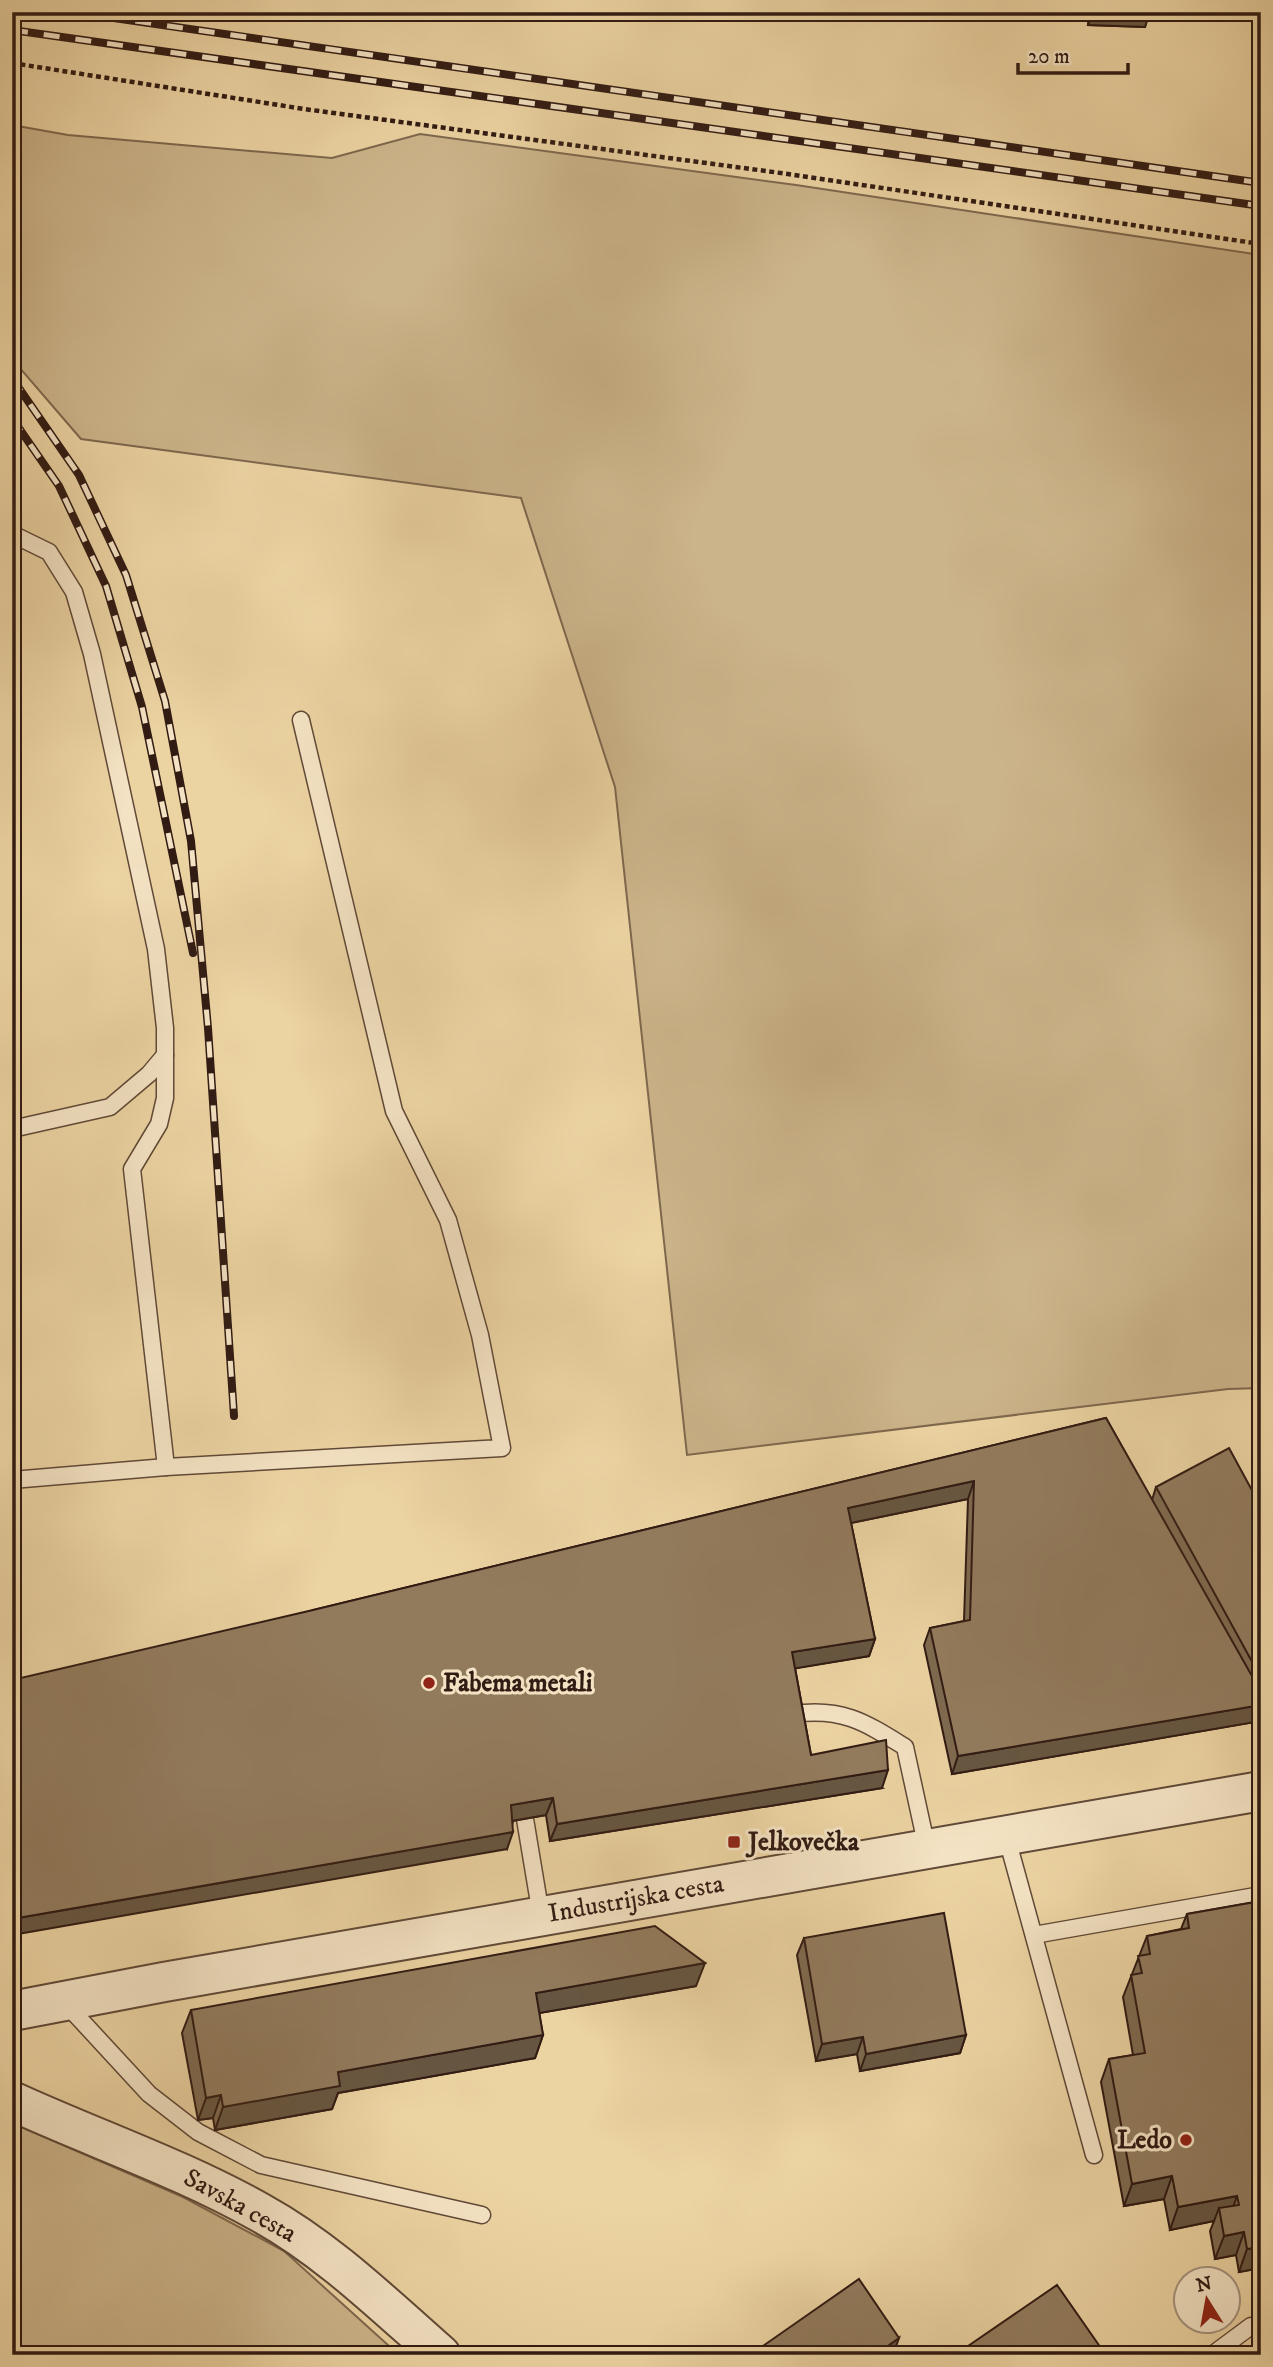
<svg xmlns="http://www.w3.org/2000/svg" width="1273" height="2367" font-family="'IM FELL DW Pica',serif">
<rect width="100%" height="100%" fill="#ecd3a2"/>
<filter id="stains"><feTurbulence type="fractalNoise" baseFrequency=".00286" numOctaves="4"/><feColorMatrix values="0 0 0 0 .2 0 0 0 0 .09 0 0 0 0 .02 0 0 0 .5 -.17"/></filter>
<radialGradient id="worn" r=".72"><stop offset=".6" stop-color="#630" stop-opacity="0"/><stop offset="1" stop-color="#630" stop-opacity=".3"/></radialGradient>
<!-- green -->
<g fill="#ccb48a" stroke="#7e684e" stroke-width="2">
<polygon points="12,125 68,135 332,158 420,134 796,185 1261,255 1261,1388 1228,1389 687,1455 615,787 521,498 81,439 12,359"/>
<polygon points="12,2123 183,2197 284,2251 399,2355 12,2355"/>
</g>
<g fill="none" stroke-linecap="round" stroke-linejoin="round">
<!-- service casing -->
<g stroke="#604937" stroke-width="19">
<g id="service">
<polyline points="12,534 49,552 74,592 92,654 156,949 165,1028 165,1098 159,1124 132,1169 166,1467"/>
<polyline points="12,1129 110,1107 149,1074 165,1055"/>
<polyline points="12,1480 166,1467 502,1448 480,1335 448,1220 394,1111 301,720"/>
<path d="M 794,1714 C 842,1707 866,1723 905,1747 L 927,1848"/>
<polyline points="525,1819 541,1915"/>
<polyline points="1006,1835 1094,2155"/>
<polyline points="1034,1935 1261,1895"/>
<polyline points="65,2003 149,2094 198,2132 261,2165 482,2215"/>
<polyline points="1212,2355 1251,2326"/>
</g>
</g>
<!-- tertiary casing -->
<g stroke="#604937" stroke-width="42">
<g id="tertiary">
<polyline points="12,2011 164,1982 1261,1791"/>
<path d="M 12,2101 C 95,2139 181,2168 261,2213 C 328,2250 384,2305 441,2355"/>
</g>
</g>
<!-- path -->
<polyline stroke="#311b13" stroke-width="4.5" stroke-dasharray="5 3.5" stroke-linecap="butt" points="12,63 304,109 788,174 1261,244"/>
<!-- service -->
<use href="#service" stroke="#f3e2c3" stroke-width="16"/>
<!-- tertiary -->
<use href="#tertiary" stroke="#f3e2c3" stroke-width="38"/>
<!-- rail casing -->
<g stroke="#311b13" stroke-width="8">
<g id="rail">
<polyline points="72,12 1261,183"/>
<polyline points="12,30 1261,206"/>
<polyline points="12,378 79,475 126,575 165,701 191,841 208,1028 234,1416"/>
<polyline points="12,418 59,486 106,586 142,707 193,953"/>
</g>
</g>
<!-- rail -->
<use href="#rail" stroke="#f3e2c3" stroke-width="5" stroke-dasharray="16" stroke-linecap="butt"/>
</g>
<!-- wall -->
<g fill="#7e6a50" stroke="#311b13" stroke-width="2">
<polygon points="1089,12 1149,12 1145,27 1088,25"/>
<polygon points="1106,1418 1152,1500 1156,1487 1261,1507 1261,1721 952,1774 924,1645 930,1628 964,1621 968,1499 851,1523 875,1639 869,1656 795,1668 811,1755 882,1788 550,1841 546,1815 513,1821 507,1849 313,1610"/>
<polygon points="1261,1901 1261,2268 1239,2272 1236,2255 1215,2259 1210,2231 1214,2221 1170,2230 1164,2199 1124,2206 1101,2082 1109,2059 1133,2055 1123,1997 1147,1936 1181,1929 1187,1914"/>
<polygon points="804,1938 966,2035 960,2053 860,2071 857,2054 816,2061 797,1955"/>
<polygon points="696,1986 539,2013 543,2035 535,2058 338,2093 332,2109 215,2130 213,2118 198,2120 182,2033 191,2010"/>
</g>
<!-- shaded-wall -->
<g fill="#665641" stroke="#311b13" stroke-width="2">
<polygon points="1093,12 1149,15 1145,27 1088,25"/>
<polygon points="974,1481 968,1499 841,1525 848,1508"/>
<polygon points="875,1639 869,1656 786,1670 792,1652"/>
<polygon points="1261,1705 1261,1721 952,1774 958,1756"/>
<polygon points="888,1770 882,1788 550,1841 557,1824"/>
<polygon points="553,1798 546,1815 505,1822 511,1805"/>
<polygon points="513,1832 507,1849 12,1935 12,1919"/>
<polygon points="705,1963 696,1986 528,2015 536,1993"/>
<polygon points="543,2035 535,2058 338,2093 332,2109 215,2130 223,2107 338,2072"/>
<polygon points="966,2035 960,2053 860,2071 866,2054"/>
<polygon points="863,2037 857,2054 816,2061 822,2044"/>
<polygon points="221,2095 213,2118 198,2120 206,2098"/>
<polygon points="1172,2176 1164,2199 1124,2206 1132,2184"/>
<polygon points="1237,2196 1229,2218 1219,2208 1214,2221 1170,2230 1178,2207"/>
<polygon points="1244,2232 1236,2255 1215,2259 1224,2236"/>
<polygon points="1261,2247 1261,2268 1239,2272 1247,2249"/>
<polygon points="899,2338 893,2355 875,2355"/>
</g>
<!-- building -->
<g fill="#927b5d" stroke="#311b13" stroke-width="2">
<polygon points="1093,12 1149,12 1149,15"/>
<polygon points="1106,1418 1261,1692 1261,1705 958,1756 930,1628 970,1620 974,1481 848,1508 875,1639 792,1652 811,1755 886,1740 888,1770 557,1824 553,1798 511,1805 513,1832 12,1919 12,1680 313,1610"/>
<polygon points="1229,1448 1261,1507 1261,1678 1156,1487"/>
<polygon points="1261,1901 1261,2247 1247,2249 1244,2232 1224,2236 1219,2208 1239,2205 1237,2196 1178,2207 1172,2176 1132,2184 1109,2059 1145,2053 1131,1975 1142,1973 1138,1956 1150,1954 1147,1936 1189,1928 1187,1914"/>
<polygon points="944,1913 966,2035 866,2054 863,2037 822,2044 804,1938"/>
<polygon points="655,1926 705,1963 536,1993 543,2035 338,2072 340,2086 223,2107 221,2095 206,2098 191,2010"/>
<polygon points="859,2279 899,2338 875,2355 750,2355"/>
<polygon points="1057,2285 1103,2351 1097,2355 955,2355"/>
</g>
<!-- markers -->
<g fill="#8f2418" stroke="#f3e2c3" stroke-width="2.5">
<circle cx="429" cy="1683" r="7"/>
<rect x="727" y="1835" width="14" height="14" rx="3.5"/>
<circle cx="1186" cy="2140" r="7"/>
</g>
<g text-anchor="middle" dominant-baseline="central" stroke-width="6" stroke-linejoin="round" paint-order="stroke">
<!-- poi labels -->
<g font-size="26" font-weight="bold" fill="#311b13" stroke="#f3e2c3" text-anchor="start">
<text x="443" y="1683">Fabema metali</text>
<text x="748" y="1842">Jelkovečka</text>
<text x="1172" y="2140" text-anchor="end">Ledo</text>
</g>
<!-- street labels -->
<g font-size="26" fill="#311b13" stroke="#f3e2c3">
<text transform="translate(636 1899) rotate(-10)">Industrijska cesta</text>
<text transform="translate(240 2206) rotate(29)">Savska cesta</text>
</g>
</g>
<!-- margin -->
<rect width="1273" height="2367" fill="none" stroke="#ecd3a2" stroke-width="42"/>
<rect x="14" y="14" width="1245" height="2339" fill="none" stroke="#311b13" stroke-width="3.5"/>
<rect x="21" y="21" width="1231" height="2325" fill="none" stroke="#311b13" stroke-width="2"/>
<!-- north arrow -->
<g transform="translate(1207 2300) rotate(349)"><circle r="33" fill="#f3e2c3" stroke="#a5927d" stroke-width="2"/>
<path d="M0-5L12 26L0 18L-12 26Z" fill="#8f2418"/>
<text y="-10" font-size="19" font-weight="bold" text-anchor="middle" fill="#311b13">N</text>
</g>
<!-- scale -->
<path d="M1018 63v10h110v-10" fill="none" stroke="#311b13" stroke-width="3.5"/>
<text x="1028" y="63" font-size="21" fill="#311b13" stroke="#f3e2c3" stroke-width="5" paint-order="stroke">20 m</text>
<rect width="100%" height="100%" filter="url(#stains)"/>
<rect width="100%" height="100%" fill="url(#worn)"/>
</svg>
